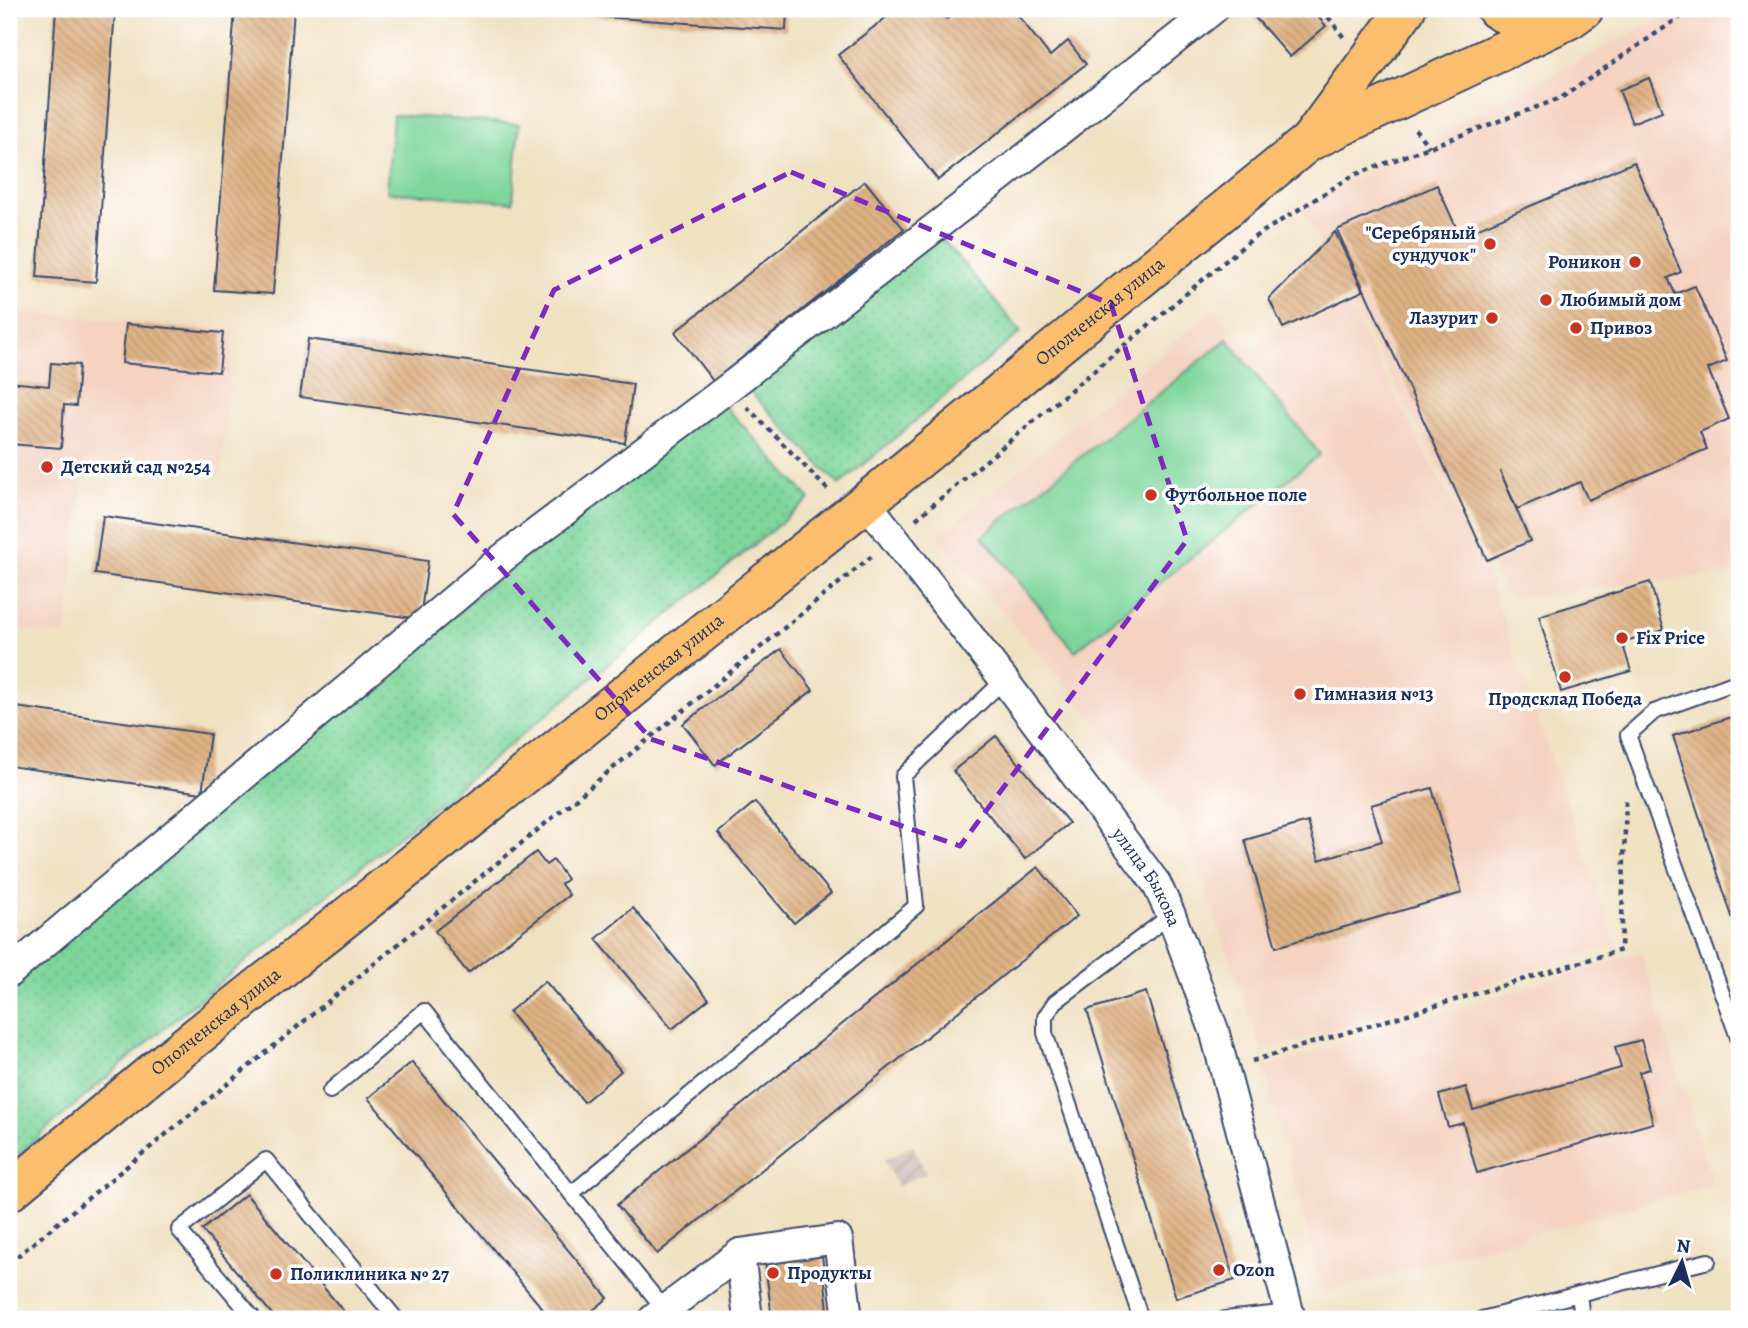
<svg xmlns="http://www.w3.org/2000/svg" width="1748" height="1328" font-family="Alegreya,serif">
<defs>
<pattern id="industrial-furrows" width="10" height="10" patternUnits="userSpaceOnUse" patternTransform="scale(1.75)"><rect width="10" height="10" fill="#d0c0bc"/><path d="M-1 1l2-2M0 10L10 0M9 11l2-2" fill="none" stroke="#b2a5a4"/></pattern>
<pattern id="grass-dots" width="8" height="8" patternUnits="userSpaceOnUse" patternTransform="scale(1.75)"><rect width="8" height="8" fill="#7dd59a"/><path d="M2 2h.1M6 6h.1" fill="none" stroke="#6bb787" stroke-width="1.8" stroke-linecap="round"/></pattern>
<pattern id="building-back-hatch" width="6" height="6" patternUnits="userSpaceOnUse" patternTransform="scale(1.75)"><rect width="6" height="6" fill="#deb284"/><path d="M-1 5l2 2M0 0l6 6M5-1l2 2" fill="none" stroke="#be9974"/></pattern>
</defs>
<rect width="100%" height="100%" fill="#fff"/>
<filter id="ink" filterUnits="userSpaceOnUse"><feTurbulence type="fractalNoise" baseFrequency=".0143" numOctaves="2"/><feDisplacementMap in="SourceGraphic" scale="14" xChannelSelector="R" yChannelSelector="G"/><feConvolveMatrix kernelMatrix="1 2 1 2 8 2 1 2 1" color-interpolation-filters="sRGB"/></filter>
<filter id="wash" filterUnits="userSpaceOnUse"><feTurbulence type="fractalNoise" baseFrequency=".00686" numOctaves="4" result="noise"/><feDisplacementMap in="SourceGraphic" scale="28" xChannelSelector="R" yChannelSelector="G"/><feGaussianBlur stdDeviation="1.57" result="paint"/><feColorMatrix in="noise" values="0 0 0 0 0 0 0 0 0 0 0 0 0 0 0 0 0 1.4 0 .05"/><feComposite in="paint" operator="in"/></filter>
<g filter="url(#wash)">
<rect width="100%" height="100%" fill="#f0e1c3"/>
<!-- built -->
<g fill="#f4d3c1">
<polygon points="1677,9 1739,9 1739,572 1508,598 1301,207"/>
<polygon points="1348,305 1484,565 1616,945 1262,1051 1182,822 938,536 1215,309 1243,350"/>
<polygon points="9,312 234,330 221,475 85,459 66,635 9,628"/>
<polygon points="1641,952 1712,1184 1324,1293 1264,1067"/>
</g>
<!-- industrial -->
<polygon fill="url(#industrial-furrows)" points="913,1146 926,1173 897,1186 884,1160"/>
<!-- grass -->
<g fill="url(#grass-dots)" stroke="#4c827c" stroke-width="2">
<polygon points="938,234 1021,332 839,485 746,387"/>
<polygon points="725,406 810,499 162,1030 9,1162 9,987 619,477"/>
</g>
<!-- pitch -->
<g fill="#7dd59a" stroke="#4c827c" stroke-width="2">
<polygon points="393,115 519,124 513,202 387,192"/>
<polygon points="1227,339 1320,454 1075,651 982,536"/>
</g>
<g id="blocks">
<!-- building -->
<g fill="url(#building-back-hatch)">
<polygon points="56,9 115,9 96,282 37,277"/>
<polygon points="235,9 294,9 273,294 214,290"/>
<polygon points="519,9 787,9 786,30 519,11"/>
<polygon points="897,9 938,9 947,19 960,9 1013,9 1050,56 1068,41 1086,64 938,180 838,55"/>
<polygon points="1258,9 1311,9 1326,26 1290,57 1252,14"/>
<polygon points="1649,78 1662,111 1632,123 1619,90"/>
<polygon points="1634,162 1681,272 1668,278 1675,294 1695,286 1727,361 1708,369 1729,419 1700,432 1707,449 1588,500 1580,482 1517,509 1500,471 1530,541 1487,560 1337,230 1437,185 1460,236"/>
<polygon points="865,181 904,229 713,381 675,332"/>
<polygon points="1335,232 1363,291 1283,328 1269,299"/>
<polygon points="126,324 223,333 219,372 122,363"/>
<polygon points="308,339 633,384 625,443 300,397"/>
<polygon points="51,363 79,365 76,406 64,405 61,448 9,444 9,382 49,386"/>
<polygon points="103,516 428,561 420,619 95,574"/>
<polygon points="1650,582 1664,630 1622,642 1631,671 1561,692 1539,616"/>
<polygon points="781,649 813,690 715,765 683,724"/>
<polygon points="9,706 210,734 202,793 9,766"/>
<polygon points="1731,717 1739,744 1739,938 1673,736"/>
<polygon points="996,736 1069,823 1025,859 953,771"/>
<polygon points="1432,788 1462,893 1276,947 1245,840 1308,822 1319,860 1382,841 1371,805"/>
<polygon points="755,802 831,893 794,923 718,833"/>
<polygon points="536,852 546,865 553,860 567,879 561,884 569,895 468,973 435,931"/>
<polygon points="1038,867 1077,916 657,1254 617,1205"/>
<polygon points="633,908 709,999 672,1029 596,939"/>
<polygon points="545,981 621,1071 584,1102 509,1012"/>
<polygon points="1146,992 1235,1280 1176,1298 1087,1010"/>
<polygon points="1641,1040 1650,1069 1639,1072 1653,1123 1477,1173 1463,1123 1448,1127 1439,1095 1466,1087 1473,1110 1621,1068 1615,1047"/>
<polygon points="412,1062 608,1298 582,1319 551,1319 368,1098"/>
<polygon points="246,1194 350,1319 276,1319 202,1230"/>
<polygon points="822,1255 829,1319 772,1319 765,1262"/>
</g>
</g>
</g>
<g filter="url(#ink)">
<use href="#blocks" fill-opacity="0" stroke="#3b4a6d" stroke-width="2"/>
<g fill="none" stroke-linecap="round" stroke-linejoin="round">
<!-- service casing -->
<g stroke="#3b4a6d" stroke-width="18">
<g id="service">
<polyline points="1739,681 1654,712 1628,735 1739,1040"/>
<polyline points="330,1091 424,1011 665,1310"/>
<polyline points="571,1194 916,906 903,776 1004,680"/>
<polyline points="1579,1294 1708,1261"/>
<polyline points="254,1319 179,1230 266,1160 396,1319"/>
<polyline points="1141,1319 1045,1033 1045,1017 1055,1002 1171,915"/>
<polyline points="1225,1319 1289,1312"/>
<polyline points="1482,1319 1579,1294 1582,1319"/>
</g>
</g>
<!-- minor casing -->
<g stroke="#3b4a6d" stroke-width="32">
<g id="minor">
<path id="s1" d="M 866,502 L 1004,680 L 1156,883 L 1171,915 L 1214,1030 L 1291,1319"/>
<polyline points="9,973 504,557 728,388 1058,132 1214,9"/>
<polyline points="740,1253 838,1239 848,1319"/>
<polyline points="653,1319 740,1253 748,1319"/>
</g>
</g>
<!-- trunk casing -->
<g stroke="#3b4a6d" stroke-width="42">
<g id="trunk">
<path d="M 1496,9 C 1513,22 1544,20 1565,19"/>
<polyline points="1310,140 1406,9"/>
<path id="s2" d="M 9,1192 L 170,1058 L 866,502 L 1308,142 L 1570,19 L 1584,9"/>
</g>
</g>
<!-- path -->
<g stroke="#3b4a6d" stroke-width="4.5" stroke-dasharray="5 5" stroke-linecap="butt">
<polyline points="1322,9 1345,39"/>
<polyline points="1415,129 1429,147"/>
<polyline points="747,407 829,491"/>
<polyline points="916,519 1253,238 1354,175 1561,98 1692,9"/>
<polyline points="1252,1061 1621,950 1626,798"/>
<polyline points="9,1263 872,556"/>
</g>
<!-- service -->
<use href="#service" stroke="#fff" stroke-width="14"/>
<!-- minor -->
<use href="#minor" stroke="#fff" stroke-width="28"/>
<!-- trunk -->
<use href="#trunk" stroke="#fbbe6e" stroke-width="38"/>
</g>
</g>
<!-- marked area -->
<path fill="none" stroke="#7b2cbf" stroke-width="5" stroke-dasharray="14 9" stroke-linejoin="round" d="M 791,172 L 1111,304 L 1187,540 L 960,846 L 651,739 L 453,514 L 554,290 Z"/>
<!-- markers -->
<g fill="#c8321e" stroke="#fff" stroke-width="2.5">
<circle cx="1490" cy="244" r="7"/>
<circle cx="1635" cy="262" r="7"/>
<circle cx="1546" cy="300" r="7"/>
<circle cx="1492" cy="318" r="7"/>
<circle cx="1576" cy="328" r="7"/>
<circle cx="47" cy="467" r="7"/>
<circle cx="1151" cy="495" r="7"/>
<circle cx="1622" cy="638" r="7"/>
<circle cx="1565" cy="677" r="7"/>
<circle cx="1300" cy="694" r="7"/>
<circle cx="1219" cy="1270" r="7"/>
<circle cx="773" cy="1273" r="7"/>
<circle cx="276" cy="1274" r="7"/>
</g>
<g text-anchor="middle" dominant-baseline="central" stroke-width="7" stroke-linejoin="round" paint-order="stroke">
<!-- poi labels -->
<g font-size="19" font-weight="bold" fill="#1b2f5e" stroke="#fff" text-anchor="start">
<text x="1476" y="233" text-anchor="end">"Серебряный<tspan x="1476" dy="22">сундучок"</tspan></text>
<text x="1621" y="262" text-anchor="end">Роникон</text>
<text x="1560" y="300">Любимый дом</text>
<text x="1478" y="318" text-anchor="end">Лазурит</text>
<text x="1590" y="328">Привоз</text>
<text x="61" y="467">Детский сад №254</text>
<text x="1165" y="495">Футбольное поле</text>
<text x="1636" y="638">Fix Price</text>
<text x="1314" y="694">Гимназия №13</text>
<text x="1565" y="699" text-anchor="middle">Продсклад Победа</text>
<text x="1233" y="1270">Ozon</text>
<text x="787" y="1273">Продукты</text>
<text x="290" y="1274">Поликлиника № 27</text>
</g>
<!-- street labels -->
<g font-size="19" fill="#1b2f5e" stroke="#fff">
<text stroke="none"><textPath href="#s2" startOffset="1402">Ополченская улица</textPath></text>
<text stroke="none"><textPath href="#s2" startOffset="835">Ополченская улица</textPath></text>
<text stroke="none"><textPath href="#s1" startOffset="469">улица Быкова</textPath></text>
<text stroke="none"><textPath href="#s2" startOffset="268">Ополченская улица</textPath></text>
</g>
</g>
<!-- margin -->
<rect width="1748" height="1328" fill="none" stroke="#fff" stroke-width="35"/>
<!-- north arrow -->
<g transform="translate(1682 1262) rotate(5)" stroke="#ffffff" stroke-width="5" paint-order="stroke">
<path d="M0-5L12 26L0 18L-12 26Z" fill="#1b2f5e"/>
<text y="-10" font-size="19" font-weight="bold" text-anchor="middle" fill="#1b2f5e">N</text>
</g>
</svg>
